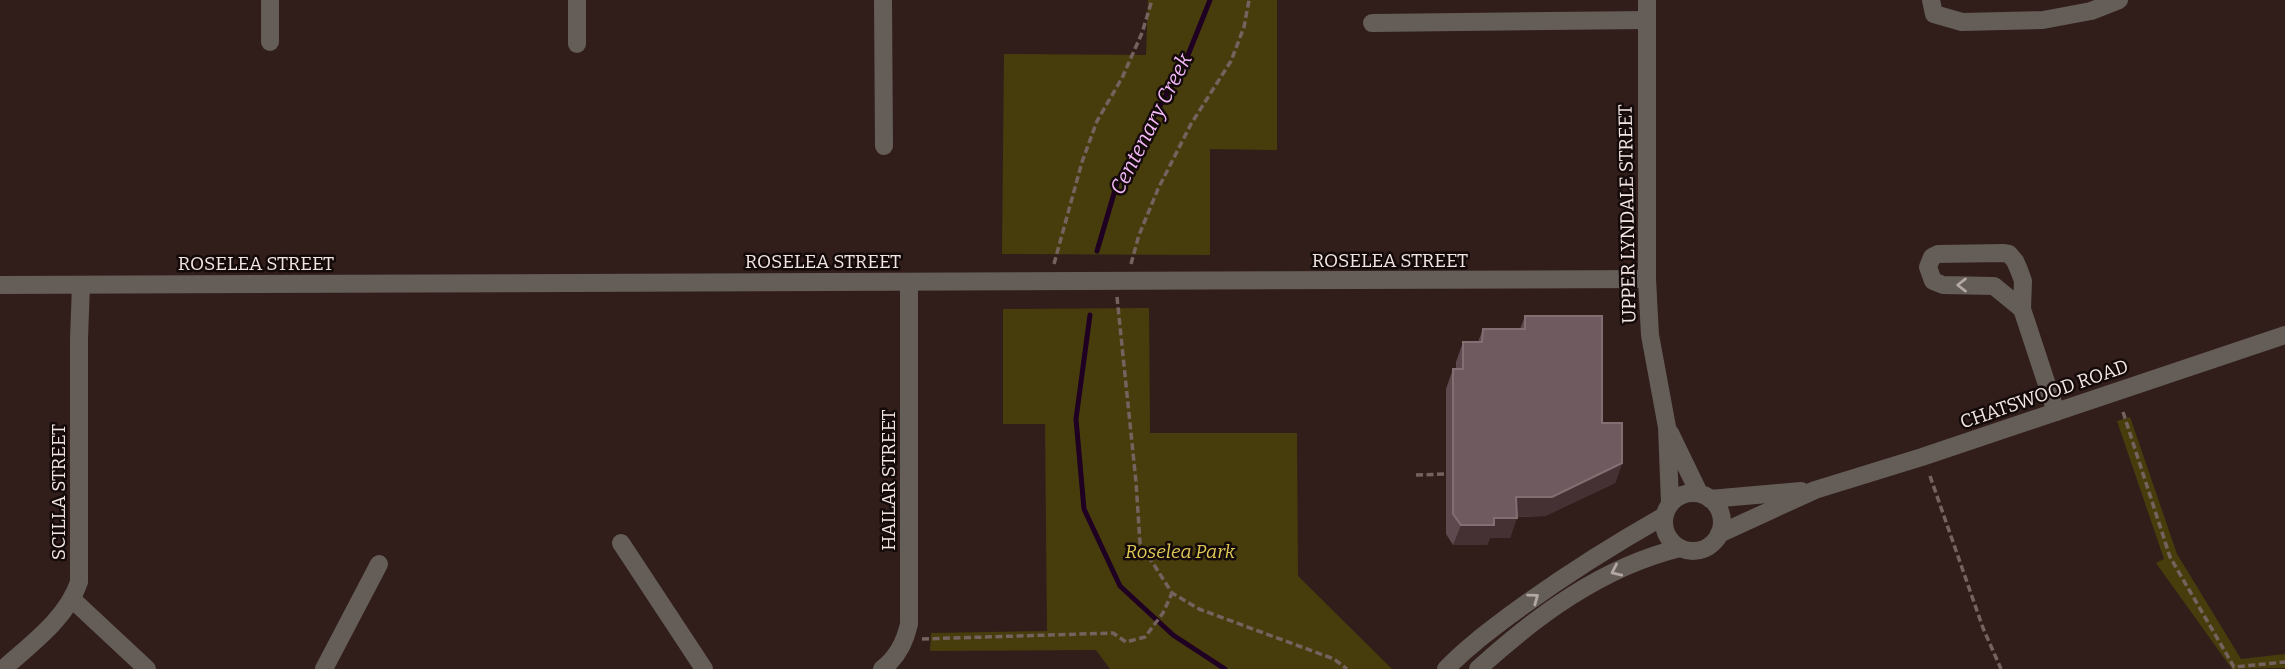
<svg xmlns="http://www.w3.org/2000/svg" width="2285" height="669" font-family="Bitter,serif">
<rect width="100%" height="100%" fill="#311e1a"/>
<!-- green -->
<g fill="#473d0c">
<polygon points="1148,0 1277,0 1277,150 1210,149 1210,255 1002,254 1004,54 1146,55"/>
<polygon points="1149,308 1150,433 1297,433 1298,576 1392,669 1110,669 1096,650 930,651 931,633 1047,631 1045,424 1003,424 1003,309"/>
<polygon points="2130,417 2177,554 2241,659 2285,654 2285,668 2232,669 2156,563 2164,559 2117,421"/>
</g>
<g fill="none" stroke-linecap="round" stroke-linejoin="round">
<!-- stream -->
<g stroke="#1f0022" stroke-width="5">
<polyline points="1097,251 1118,180 1186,60 1210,0"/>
<polyline points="1090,315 1076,419 1084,509 1120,586 1173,635 1225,669"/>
</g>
<!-- path -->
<g stroke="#74625f" stroke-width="3.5" stroke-dasharray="7 3.5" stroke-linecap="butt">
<polyline points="1054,264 1082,162 1097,121 1122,78 1142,33 1152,0"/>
<polyline points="1131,264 1139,235 1158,189 1191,124 1231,61 1244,27 1249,0"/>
<polyline points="1117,297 1136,482 1140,543 1172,593 1199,609 1334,659 1347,669"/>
<polyline points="2123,412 2170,557 2234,667 2285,662"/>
<polyline points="1416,475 1446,474"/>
<polyline points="1930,476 1983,628 2001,669"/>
<polyline points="922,639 1113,633 1126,642 1145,637 1163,613 1172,593"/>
</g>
<!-- minor -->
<g stroke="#655d57" stroke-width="18">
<polyline points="270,0 270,42"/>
<polyline points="883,0 884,146"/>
<polyline points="1931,0 1934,14 1962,22 2043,20 2091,11 2119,0"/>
<polyline points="1372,23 1647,20"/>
<polyline points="577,44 577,0"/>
<polyline points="2022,309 1994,286 1943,285 1933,281 1928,267 1932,257 1938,254 2003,253 2009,254 2015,261 2019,270 2023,281 2022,309 2056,412"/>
<polyline points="621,543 704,669"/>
<polyline points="73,600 147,669"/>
<path d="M 3,669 C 31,644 67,618 79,582 L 79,339 L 81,285"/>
<polyline points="324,669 379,564"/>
<path d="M 882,669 C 897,658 905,642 909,624 L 909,282"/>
</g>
<!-- tertiary -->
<g stroke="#655d57" stroke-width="18">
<polyline points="1647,0 1647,279 1650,335 1667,427 1670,503"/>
<polyline points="0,285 1647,279"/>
<polyline points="1670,433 1699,493"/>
<circle cx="1693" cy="522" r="29"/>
<polyline points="1710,499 1801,491"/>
<polyline points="1719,534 1815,490 1922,457 2285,335"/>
<path d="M 1446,669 C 1466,648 1489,631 1513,613 C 1562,577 1611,546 1664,516"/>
<path d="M 1478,669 C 1536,616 1602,567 1680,548"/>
</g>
</g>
<!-- wall -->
<polygon fill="#5e494f" points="1525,316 1602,423 1622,463 1615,483 1545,516 1517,517 1510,538 1490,538 1487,545 1453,545 1446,534 1446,389 1453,369 1456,369 1456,362 1463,342 1478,342 1483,329 1520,329"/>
<!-- shaded-wall -->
<g fill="#453133">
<polygon points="1622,463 1615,483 1545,516 1509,517 1516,497"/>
<polygon points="1494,518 1517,518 1510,538 1490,538 1487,545 1453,545 1461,525"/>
</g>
<!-- building -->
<polygon fill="#6e5a5f" stroke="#836f73" stroke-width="2" points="1525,316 1602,316 1602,423 1622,423 1622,463 1552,497 1516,497 1517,518 1494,518 1494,525 1461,525 1453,514 1453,369 1463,369 1463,342 1482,342 1483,329 1525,329"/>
<!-- one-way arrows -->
<defs><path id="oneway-chevron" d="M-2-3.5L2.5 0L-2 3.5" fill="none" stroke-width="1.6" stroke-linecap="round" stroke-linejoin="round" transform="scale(1.75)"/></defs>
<g stroke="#b3a8a3">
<use href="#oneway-chevron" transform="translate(1962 285) rotate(-180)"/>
<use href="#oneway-chevron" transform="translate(1616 571) rotate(155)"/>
<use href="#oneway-chevron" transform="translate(1534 598) rotate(-36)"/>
</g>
<g text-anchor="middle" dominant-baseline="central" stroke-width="5" stroke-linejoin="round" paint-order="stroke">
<!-- street labels -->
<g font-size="19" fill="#f3e5e2" stroke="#130a09">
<text transform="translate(1627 214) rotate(-91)">UPPER LYNDALE STREET</text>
<text x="1390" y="260">ROSELEA STREET</text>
<text x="823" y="261">ROSELEA STREET</text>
<text x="256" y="263">ROSELEA STREET</text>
<text transform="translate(2044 394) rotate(-19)">CHATSWOOD ROAD</text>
<text transform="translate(888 480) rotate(-90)">HAILAR STREET</text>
<text transform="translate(58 492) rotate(-90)">SCILLA STREET</text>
</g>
<!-- park labels -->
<g font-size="19" font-style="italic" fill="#dfc856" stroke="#130a09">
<text x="1180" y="551">Roselea Park</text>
</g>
<!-- water labels -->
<g font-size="21" font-style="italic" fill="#f5b9fa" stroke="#130a09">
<text transform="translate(1151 124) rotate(-63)">Centenary Creek</text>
</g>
</g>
</svg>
